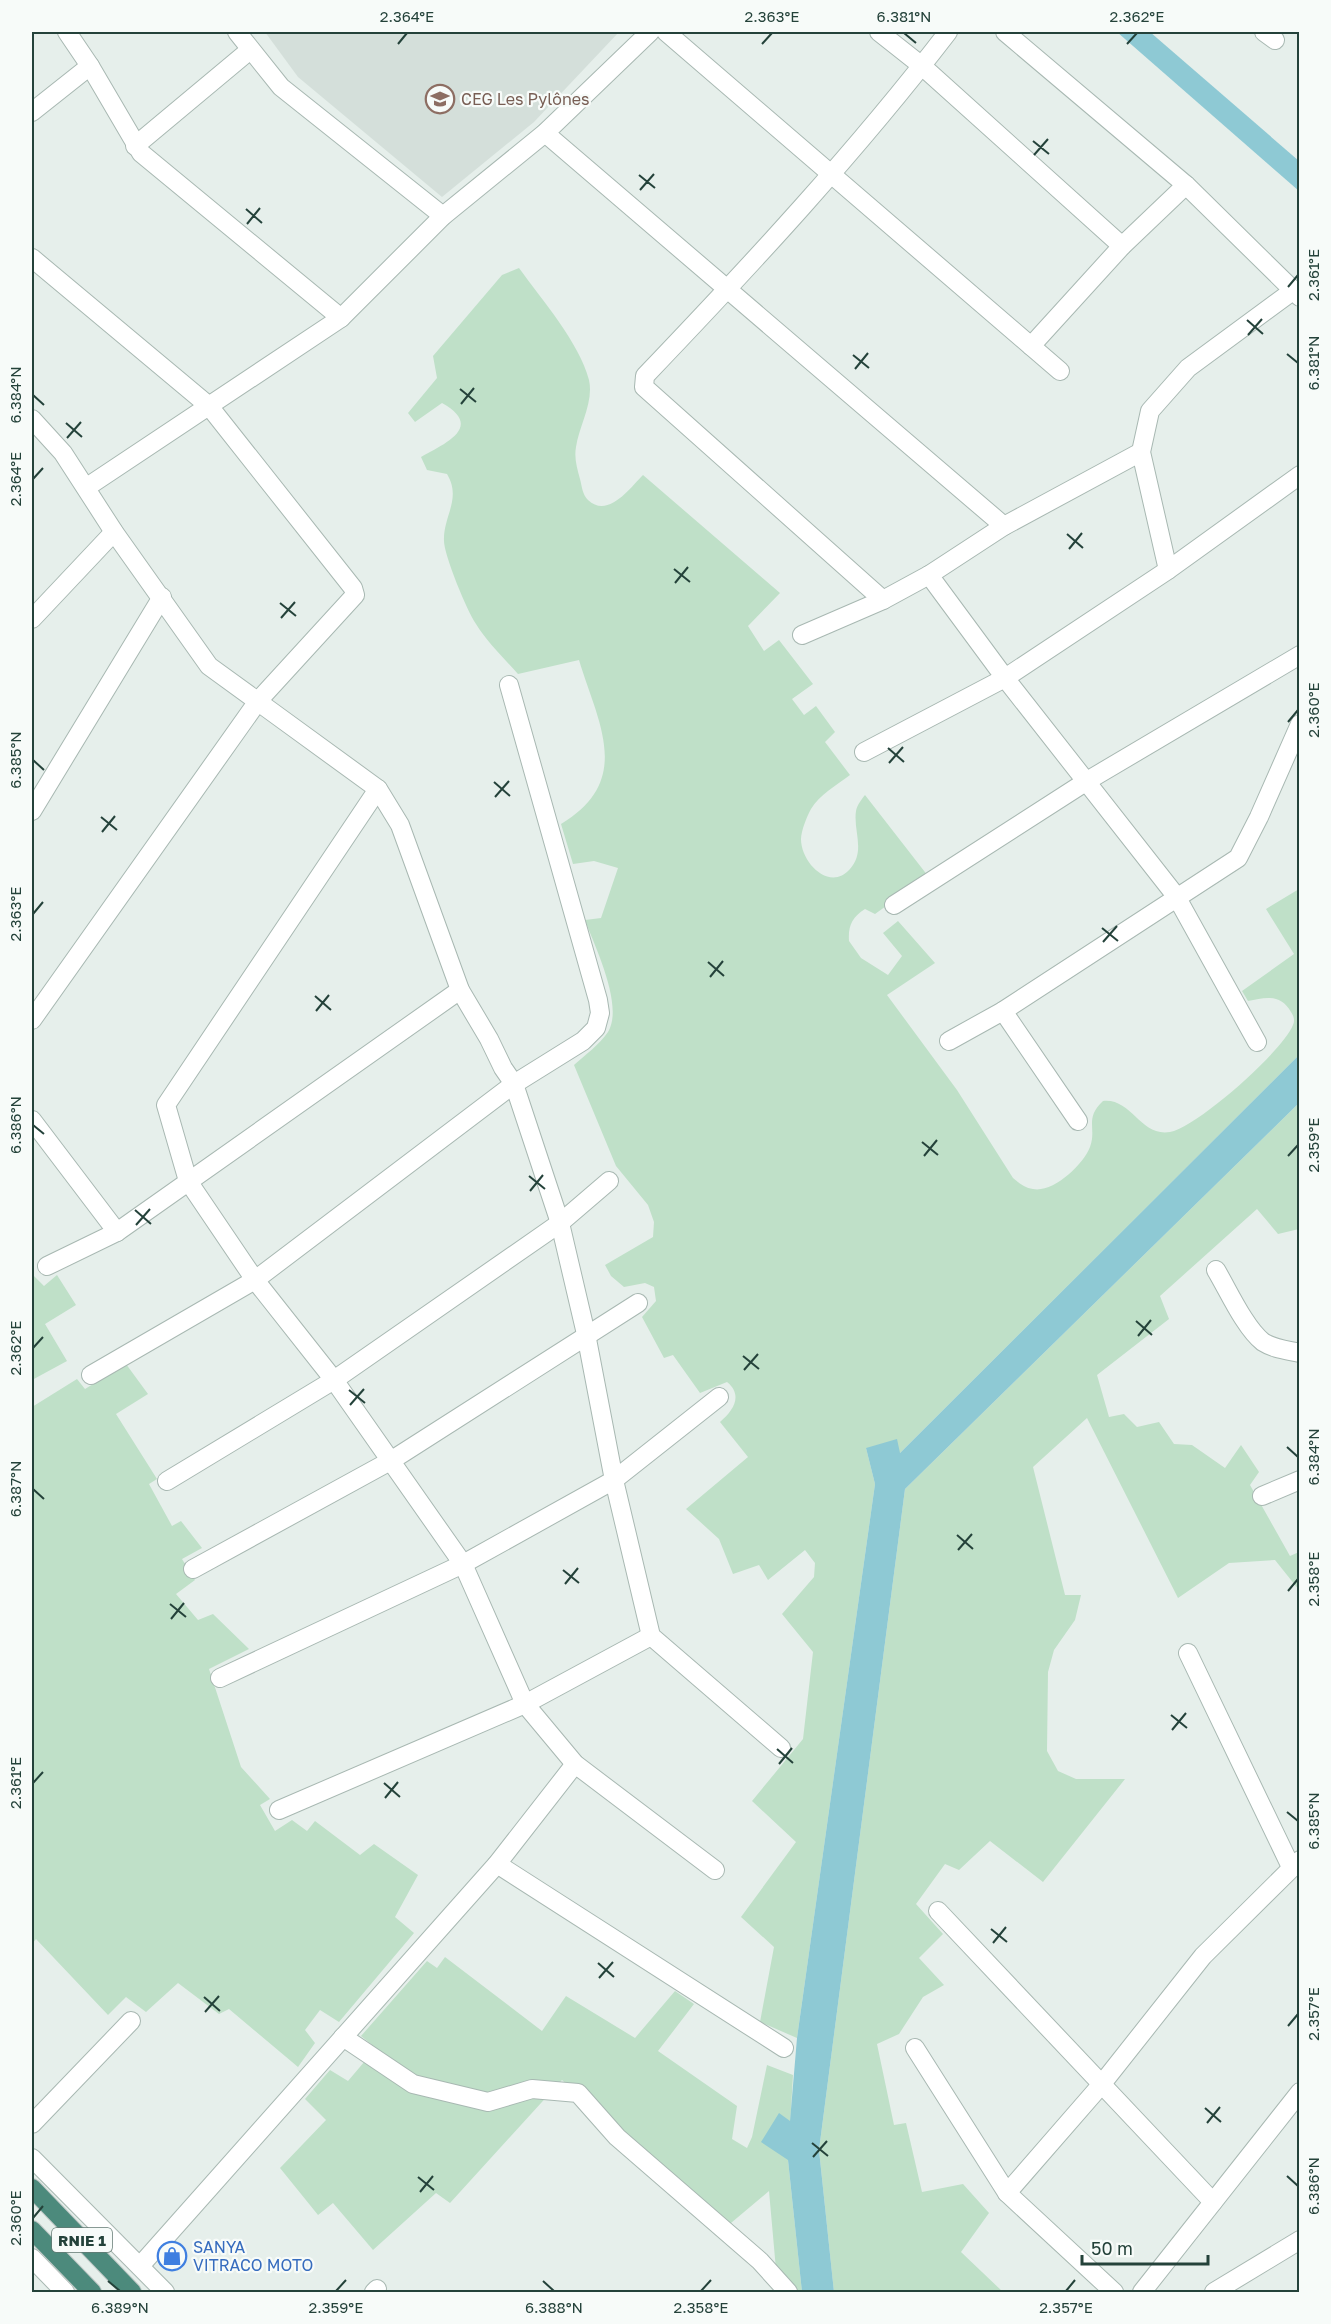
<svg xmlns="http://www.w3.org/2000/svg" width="1331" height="2324" font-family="'Golos Text',sans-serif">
<rect width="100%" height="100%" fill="#e6efeb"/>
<!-- built -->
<polygon fill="#d4dfda" points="265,32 619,32 534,122 442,197 298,77"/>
<!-- green -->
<g fill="#bfe0c8">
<path d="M 519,268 C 542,300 579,342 589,380 C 594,402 579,426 576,447 C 574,458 577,468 580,479 C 582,486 582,494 588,500 C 608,519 630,488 643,475 L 780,593 L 748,626 L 764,651 L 779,640 L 813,684 L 792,699 L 804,715 L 816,706 L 835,732 L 825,742 L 850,775 C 837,785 819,795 811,809 C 807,816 801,831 801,839 C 801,863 830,892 850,869 C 866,851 853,831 856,811 C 857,805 862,799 865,795 L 928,876 L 875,914 L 865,909 C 852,917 848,926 849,941 L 861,958 L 888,975 L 902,956 L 883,933 L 898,921 L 935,963 L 887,995 L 957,1090 L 1013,1178 C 1019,1183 1025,1188 1033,1189 C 1053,1193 1083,1165 1090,1147 C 1097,1128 1084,1119 1103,1101 C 1132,1098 1140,1137 1170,1132 C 1197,1127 1282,1052 1293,1025 C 1295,1021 1294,1016 1291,1012 C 1281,994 1266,997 1248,1001 L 1242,991 L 1294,954 L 1266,909 L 1299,889 L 1299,1055 L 900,1453 L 866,1448 L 875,1484 L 797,2038 L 760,2022 L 774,1947 L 741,1917 L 796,1842 L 752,1801 L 803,1739 L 813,1652 L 782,1614 L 814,1577 L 815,1563 L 805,1550 L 768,1580 L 759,1565 L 733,1574 L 719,1539 L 686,1509 L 748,1457 L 720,1422 C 734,1410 743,1395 727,1382 L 700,1393 L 673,1355 L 664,1358 L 642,1317 L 656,1301 L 654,1287 L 645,1283 L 624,1287 L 611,1276 L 605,1265 L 653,1237 L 654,1222 L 648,1205 L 616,1166 L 574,1065 C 585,1055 599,1045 608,1032 C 624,1006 595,947 585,920 L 601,918 L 618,868 L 594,861 L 573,864 L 561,824 C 634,780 598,723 579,660 L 518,674 C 504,658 487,642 476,624 C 467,611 444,555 444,541 C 443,516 462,499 447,474 L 427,470 L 421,457 C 444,444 485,427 442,403 L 415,422 L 408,413 L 437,378 L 433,356 L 502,275 Z"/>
<polygon points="1299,1103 1299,1229 1278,1234 1257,1209 1160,1296 1169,1319 1097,1375 1109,1417 1124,1414 1137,1427 1159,1422 1174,1444 1192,1445 1225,1468 1241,1445 1259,1472 1250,1485 1290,1556 1299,1552 1299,1590 1275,1560 1229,1563 1178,1598 1087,1418 1033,1467 1065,1595 1081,1595 1075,1620 1054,1650 1048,1672 1047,1751 1058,1771 1076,1779 1125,1779 1043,1882 990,1841 959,1870 945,1864 916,1904 943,1934 919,1958 944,1985 923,1997 899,2034 877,2044 894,2125 906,2123 922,2192 963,2184 989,2213 961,2252 1003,2292 834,2292 819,2150 905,1489"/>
<polygon points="32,1274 44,1286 57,1275 76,1305 45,1324 67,1361 32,1380"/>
<polygon points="126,1364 148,1394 116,1414 157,1479 149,1484 172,1526 181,1521 202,1548 182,1559 195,1580 176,1594 198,1620 213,1614 249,1649 209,1669 241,1767 270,1799 260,1805 275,1831 292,1820 307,1831 315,1821 360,1855 374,1844 418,1875 395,1917 414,1933 339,2022 320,2010 305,2030 315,2043 298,2067 229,2009 219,2014 178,1983 146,2012 126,1997 108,2015 36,1939 32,1944 32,1407 77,1379 85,1389"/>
<polygon points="445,1957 542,2031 566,1996 635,2038 675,1991 694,2004 658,2051 737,2106 732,2139 747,2148 752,2137 767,2065 793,2075 788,2160 802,2292 778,2292 769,2191 725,2228 562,2080 450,2203 436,2193 373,2250 333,2203 318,2215 280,2168 326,2120 305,2099 330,2070 348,2081 376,2048 361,2036 427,1961 437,1968"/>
</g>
<!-- water -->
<g fill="#8ec9d4">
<polygon points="1117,32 1150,32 1299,161 1299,191"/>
<polygon points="1299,1055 1299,1103 905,1489 819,2150 834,2292 802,2292 788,2160 761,2142 779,2113 790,2121 797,2038 875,1484 866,1448 897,1439 900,1453"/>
</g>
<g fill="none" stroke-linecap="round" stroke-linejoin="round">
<!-- minor casing -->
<g stroke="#a8b8b2" stroke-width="20">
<g id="minor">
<polyline points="67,32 90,66 141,153 341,318"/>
<polyline points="237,32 281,87 443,216"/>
<polyline points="666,32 1060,371"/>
<polyline points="879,32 922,66 1122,246"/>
<polyline points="1005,32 1186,185 1300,297"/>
<polyline points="32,112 90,66"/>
<polyline points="545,133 1004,526"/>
<polyline points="135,146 250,50"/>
<polyline points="32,258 209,406 353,588 355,595 258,701 32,1020"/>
<polyline points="1031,346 1122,246 1186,185"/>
<polyline points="32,419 63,453 114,532 209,666 378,789 400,825 460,990 489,1039 503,1068 514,1084 560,1223 586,1334 614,1480 651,1636 781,1748"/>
<polyline points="87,487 341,318 443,216 545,133 650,32"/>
<polyline points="1168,570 1141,452 1150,411 1188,368 1294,290"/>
<polyline points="929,575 1005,678 1176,896 1257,1042"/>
<path d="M 883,600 L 644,387 L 645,376 C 751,265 855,153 948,32"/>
<polyline points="32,619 114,532"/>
<polyline points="802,635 883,600 929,575 1004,526 1141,452"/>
<polyline points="864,752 1005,678 1168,570 1300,475"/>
<polyline points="378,789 166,1105 188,1181 255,1280 334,1380 463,1564 525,1704 575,1764 715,1870"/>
<polyline points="32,811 162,597"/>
<polyline points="894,905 1087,781 1300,655"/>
<polyline points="1003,1011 1078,1121"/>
<polyline points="949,1041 1003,1011 1238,858 1259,817 1300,724"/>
<polyline points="32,1120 117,1232"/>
<polyline points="47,1266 117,1232 460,990"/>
<path d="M 1216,1270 C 1228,1290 1245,1328 1263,1342 C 1274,1349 1287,1350 1300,1353"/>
<polyline points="91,1375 255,1280 514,1084 583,1041 596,1028 600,1013 598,1000 509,685"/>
<polyline points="167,1481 334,1380 560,1223 609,1181"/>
<polyline points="1262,1496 1300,1480"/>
<polyline points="193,1569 392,1460 638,1303"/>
<polyline points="1188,1653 1291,1867"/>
<polyline points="220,1678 463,1564 614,1480 719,1397"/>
<polyline points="279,1810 525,1704 651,1636"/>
<polyline points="497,1864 784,2048"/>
<polyline points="938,1911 1213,2202"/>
<polyline points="343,2037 413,2084 488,2102 532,2089 578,2093 617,2137 760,2261 788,2292"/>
<polyline points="915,2048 1007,2193 1114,2292"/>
<polyline points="32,2124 131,2021"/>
<polyline points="32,2158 165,2292"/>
<polyline points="1007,2193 1101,2085 1203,1956 1300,1860"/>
<polyline points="32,2258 65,2292"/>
<polyline points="140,2266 497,1864 575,1764"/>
<polyline points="374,2292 377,2289"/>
<polyline points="1214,2292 1300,2240"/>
</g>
</g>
<!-- tertiary casing -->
<g stroke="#a8b8b2" stroke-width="20">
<g id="tertiary">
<polyline points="1264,32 1275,40"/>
<polyline points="1142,2292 1300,2092"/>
</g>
</g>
<!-- trunk casing -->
<g stroke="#c2cac8" stroke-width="20">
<g id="trunk">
<polyline points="32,2188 132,2292"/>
<polyline points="32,2230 92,2292"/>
</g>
</g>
<!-- minor -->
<use href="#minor" stroke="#fff" stroke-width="18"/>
<!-- tertiary -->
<use href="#tertiary" stroke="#fff" stroke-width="18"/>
<!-- trunk -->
<use href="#trunk" stroke="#4c8a7c" stroke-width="18"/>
</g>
<!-- ticks -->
<path fill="none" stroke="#24423a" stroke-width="2" d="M 904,33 L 916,43M 398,44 L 407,33M 762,44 L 772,33M 1127,44 L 1137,33M 1033,141 L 1049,154M 1034,155 L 1048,139M 639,175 L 655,188M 640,190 L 654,174M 246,209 L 262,223M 247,224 L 260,208M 1288,287 L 1298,275M 1247,320 L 1263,334M 1248,335 L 1262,319M 1287,354 L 1298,363M 853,355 L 869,368M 855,369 L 868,353M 460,389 L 476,402M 33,395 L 44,405M 461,404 L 474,388M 66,423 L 82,437M 67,438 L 81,422M 33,479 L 43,468M 1067,534 L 1083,548M 1069,549 L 1082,533M 674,569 L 690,582M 675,583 L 688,567M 280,603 L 296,616M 281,618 L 295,602M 1288,722 L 1298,710M 888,748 L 904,762M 33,760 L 44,770M 889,763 L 903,747M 494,782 L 510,796M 495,797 L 509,781M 101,817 L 117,830M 102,832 L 115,816M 33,914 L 43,902M 1102,928 L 1118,941M 1103,942 L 1117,926M 708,962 L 724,976M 710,977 L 723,961M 315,996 L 331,1010M 316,1011 L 329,995M 33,1125 L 44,1134M 922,1142 L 938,1155M 924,1156 L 937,1140M 1288,1156 L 1298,1145M 529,1176 L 545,1189M 530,1191 L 543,1175M 135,1210 L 151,1224M 136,1225 L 150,1209M 1136,1321 L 1152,1335M 1138,1336 L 1151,1320M 33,1348 L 43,1337M 743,1356 L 759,1369M 744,1370 L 758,1354M 349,1390 L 365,1403M 350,1405 L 364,1389M 1287,1447 L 1298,1457M 33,1489 L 44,1499M 957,1535 L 973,1549M 958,1550 L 972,1534M 563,1570 L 579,1583M 565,1584 L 578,1568M 1288,1591 L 1298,1579M 170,1604 L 186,1617M 171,1619 L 184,1603M 1171,1715 L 1187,1728M 1172,1730 L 1186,1713M 777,1749 L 793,1763M 779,1764 L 792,1748M 33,1783 L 43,1772M 384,1783 L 400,1797M 385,1798 L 398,1782M 1287,1812 L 1298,1821M 991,1929 L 1007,1942M 993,1943 L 1006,1927M 598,1963 L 614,1977M 599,1978 L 613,1962M 204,1997 L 220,2011M 205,2012 L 219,1996M 1288,2026 L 1298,2014M 1205,2108 L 1221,2122M 1207,2123 L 1220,2107M 812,2143 L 828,2156M 813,2157 L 827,2141M 1287,2176 L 1298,2186M 418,2177 L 434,2190M 420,2192 L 433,2176M 33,2218 L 43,2206M 108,2281 L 120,2291M 543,2281 L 554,2291M 336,2291 L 346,2280M 701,2291 L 711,2280M 1066,2291 L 1075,2280"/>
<!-- icons -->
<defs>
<g id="university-ring" transform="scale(1.5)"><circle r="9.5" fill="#f7fbf9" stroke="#8d6e63" stroke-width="1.5"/><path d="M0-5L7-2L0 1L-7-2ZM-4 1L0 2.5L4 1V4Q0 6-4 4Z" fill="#8d6e63"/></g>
<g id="shop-ring" transform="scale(1.5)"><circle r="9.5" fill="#f7fbf9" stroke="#3f7fe0" stroke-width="1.5"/><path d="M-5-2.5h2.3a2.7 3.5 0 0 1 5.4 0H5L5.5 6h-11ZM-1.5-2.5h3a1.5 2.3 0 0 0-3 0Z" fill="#3f7fe0"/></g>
</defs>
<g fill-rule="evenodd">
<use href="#university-ring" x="440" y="99"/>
<use href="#shop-ring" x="172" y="2256"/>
</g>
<g text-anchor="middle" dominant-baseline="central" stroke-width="4.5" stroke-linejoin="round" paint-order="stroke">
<!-- shield labels -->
<rect fill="#f7fbf9" stroke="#637a73" stroke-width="1.5" x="52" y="2228" width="60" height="24" rx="4.5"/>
<g font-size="15" font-weight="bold" fill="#24423a">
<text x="82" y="2240">RNIE 1</text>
</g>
<!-- education labels -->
<g font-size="16" fill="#785e54" stroke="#f7fbf9" text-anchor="start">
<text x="461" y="99">CEG Les Pylônes</text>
</g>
<!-- shop labels -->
<g font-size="16" fill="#366cbe" stroke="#f7fbf9" text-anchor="start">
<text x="193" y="2247">SANYA<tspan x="193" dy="18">VITRACO MOTO</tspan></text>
</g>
</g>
<!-- border -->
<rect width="1331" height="2324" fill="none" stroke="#f7fbf9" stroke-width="66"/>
<!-- scale -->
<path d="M1082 2255v9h126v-9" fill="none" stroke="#24423a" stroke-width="3"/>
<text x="1091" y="2255" font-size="18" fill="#24423a" stroke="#f7fbf9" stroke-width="4.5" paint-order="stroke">50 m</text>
<rect x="33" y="33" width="1265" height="2258" fill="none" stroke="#24423a" stroke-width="2"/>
<g font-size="15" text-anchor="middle" fill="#24423a">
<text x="407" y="22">2.364°E</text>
<text x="772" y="22">2.363°E</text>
<text x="904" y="22">6.381°N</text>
<text x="1137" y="22">2.362°E</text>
<text transform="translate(1314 275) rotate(-90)" y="5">2.361°E</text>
<text transform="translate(1314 363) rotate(-90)" y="5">6.381°N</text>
<text transform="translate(16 395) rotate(-90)" y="5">6.384°N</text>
<text transform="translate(16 479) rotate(-90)" y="5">2.364°E</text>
<text transform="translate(1314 710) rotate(-90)" y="5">2.360°E</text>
<text transform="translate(16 760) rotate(-90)" y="5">6.385°N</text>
<text transform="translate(16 914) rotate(-90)" y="5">2.363°E</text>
<text transform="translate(16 1125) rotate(-90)" y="5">6.386°N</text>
<text transform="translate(1314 1145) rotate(-90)" y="5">2.359°E</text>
<text transform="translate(16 1348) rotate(-90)" y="5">2.362°E</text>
<text transform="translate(1314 1457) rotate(-90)" y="5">6.384°N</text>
<text transform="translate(16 1489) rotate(-90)" y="5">6.387°N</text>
<text transform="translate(1314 1579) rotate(-90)" y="5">2.358°E</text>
<text transform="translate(16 1783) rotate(-90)" y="5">2.361°E</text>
<text transform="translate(1314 1821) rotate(-90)" y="5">6.385°N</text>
<text transform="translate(1314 2014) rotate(-90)" y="5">2.357°E</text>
<text transform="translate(1314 2186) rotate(-90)" y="5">6.386°N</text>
<text transform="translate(16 2218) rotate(-90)" y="5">2.360°E</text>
<text x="120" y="2313">6.389°N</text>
<text x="336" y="2313">2.359°E</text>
<text x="554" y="2313">6.388°N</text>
<text x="701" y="2313">2.358°E</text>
<text x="1066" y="2313">2.357°E</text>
</g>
</svg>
